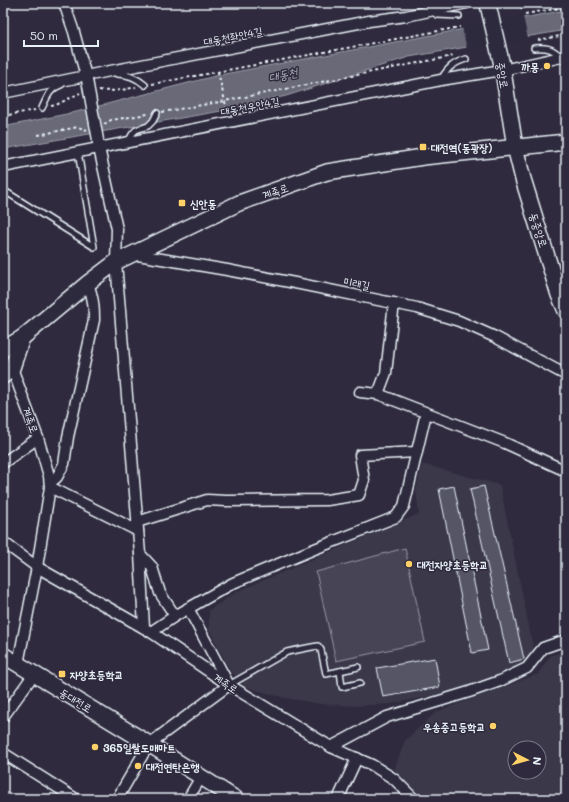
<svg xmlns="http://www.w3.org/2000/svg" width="569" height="802" font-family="Mali,'Poor Story',sans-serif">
<rect width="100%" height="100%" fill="#2f2a3d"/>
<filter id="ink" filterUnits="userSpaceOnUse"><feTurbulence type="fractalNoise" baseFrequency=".025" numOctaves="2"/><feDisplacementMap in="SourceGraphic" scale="8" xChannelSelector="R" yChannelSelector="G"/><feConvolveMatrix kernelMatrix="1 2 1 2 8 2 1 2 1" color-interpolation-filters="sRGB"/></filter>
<g filter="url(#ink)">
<!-- built -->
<g fill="#3b3749" fill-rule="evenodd">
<polygon points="422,464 500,485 534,651 524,666 468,689 391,704 355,706 320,704 285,698 245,687 230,670 209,630 209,610 238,591 419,514 416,491"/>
<path d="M 566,650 L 566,799 L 424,799 L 394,770 L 405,740 L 436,712 L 538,674 L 550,656 ZM 515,748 L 539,748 L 539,772 L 515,772 Z"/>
</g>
<!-- green -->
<polygon fill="#464455" stroke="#979aa6" points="405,548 425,642 336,661 316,572"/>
<!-- water -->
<polygon fill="#696978" stroke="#9c9fab" points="566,10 566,30 409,57 286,96 227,110 3,149 3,127 76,112 219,75"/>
<!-- pier -->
<polygon fill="#2f2a3d" points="523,16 528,39 467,50 462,27"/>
<!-- building -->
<g fill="#575565" stroke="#e8f1f8">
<polygon points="454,486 488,650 472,653 439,489"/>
<polygon points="484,486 524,659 509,663 470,489"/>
<polygon points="435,658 440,687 383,697 377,668"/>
</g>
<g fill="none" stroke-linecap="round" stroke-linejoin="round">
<!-- lane casing -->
<g stroke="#e8f1f8" stroke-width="8">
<g id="lane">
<polyline points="523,5 528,3"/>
<polyline points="432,11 437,15 459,16"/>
<path d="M 534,48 C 547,47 552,48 561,57"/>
<path d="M 117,74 C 129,74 137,78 145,85"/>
<path d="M 441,79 C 448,68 453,63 466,59"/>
<path d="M 42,108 C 47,98 49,89 61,85"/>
<polyline points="128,142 133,133 136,130 148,126 153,121 157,113"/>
<polyline points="3,190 94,247 78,152"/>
<polyline points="340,671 342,687 360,683"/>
<polyline points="229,685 287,652 312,647 318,646 321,650 326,674 358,667"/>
</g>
</g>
<!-- street casing -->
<g stroke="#e8f1f8" stroke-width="13">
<g id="street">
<polyline points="64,3 74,32 87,80"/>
<polyline points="3,93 105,72 369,21 406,16 467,3"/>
<polyline points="98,142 99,148 117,229 116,262 140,554 144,628"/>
<polyline points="3,167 441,80 502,70 566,56"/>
<polyline points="132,254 227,270 300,284 417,308 459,321 495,337 566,375"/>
<polyline points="12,368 38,438 49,476 50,487 37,567 18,664"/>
<polyline points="360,392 378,394 505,443 566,471"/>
<polyline points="378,394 386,373 394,303"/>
<polyline points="3,463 38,438"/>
<path d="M 50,483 L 57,477 L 64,464 L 68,437 L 94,320 C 94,305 93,298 88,283"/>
<polyline points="50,487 138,531"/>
<polyline points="137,522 207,500 226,501 327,500 359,495 364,480 360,455 417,452"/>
<polyline points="3,542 37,567 151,632 229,685 331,747 372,765 394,779 414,799"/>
<polyline points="140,554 152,567 160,593 175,616"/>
<polyline points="151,632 175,616 233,583 312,550 396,517 404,506 426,413"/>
<polyline points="3,717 34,674"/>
<polyline points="331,747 387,717 469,692 500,681 527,668 543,648 566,640"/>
<polyline points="3,753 76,799"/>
<polyline points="117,799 149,744 229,685 188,608"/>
<polyline points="188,799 201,777"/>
<polyline points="338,799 357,758"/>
</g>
</g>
<!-- secondary casing -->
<g stroke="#e8f1f8" stroke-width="18">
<g id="secondary">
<polyline points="502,65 515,147 523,179 559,295 566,311"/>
<polyline points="3,349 22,338 88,283 116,262 239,203 327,172 423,157 566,142"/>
<polyline points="3,376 12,368 22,338"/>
<polyline points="3,655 149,744 236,799"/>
</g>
</g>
<!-- path -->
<g stroke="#e8f1f8" stroke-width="2" stroke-dasharray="3 3" stroke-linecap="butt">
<polyline points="525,14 566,7"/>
<polyline points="538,40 566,35"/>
<polyline points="218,72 227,110"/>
<polyline points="152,84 460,27"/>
<path d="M 99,90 C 112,92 123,90 136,87"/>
<polyline points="51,106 56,105 80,93"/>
<polyline points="162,112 225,101 453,56"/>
<polyline points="3,116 35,110"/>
<polyline points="104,124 111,120 148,114"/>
<polyline points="38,135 78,127 87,130"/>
</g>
<!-- lane -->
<use href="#lane" stroke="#2f2a3d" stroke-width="5"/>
<!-- street -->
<use href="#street" stroke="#2f2a3d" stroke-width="10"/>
<!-- secondary -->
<use href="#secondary" stroke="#2f2a3d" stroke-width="15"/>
<!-- street-bridge casing -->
<g stroke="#e8f1f8" stroke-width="13" stroke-linecap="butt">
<polyline id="street-bridge" points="87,80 98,140"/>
</g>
<!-- secondary-bridge casing -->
<g stroke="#e8f1f8" stroke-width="18" stroke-linecap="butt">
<polyline id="secondary-bridge" points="488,5 502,65"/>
</g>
<!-- street-bridge -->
<use href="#street-bridge" stroke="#2f2a3d" stroke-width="10"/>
<!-- secondary-bridge -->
<use href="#secondary-bridge" stroke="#2f2a3d" stroke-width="15"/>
</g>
</g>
<!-- markers -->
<g fill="#ffd166" stroke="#2f2a3d" stroke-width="1.5">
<circle cx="547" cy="66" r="4"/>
<rect x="419" y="143" width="8" height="8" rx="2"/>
<rect x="178" y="199" width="8" height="8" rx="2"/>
<circle cx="409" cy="564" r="4"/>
<rect x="58" y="670" width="8" height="8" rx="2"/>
<circle cx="493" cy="726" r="4"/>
<circle cx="95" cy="747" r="4"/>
<circle cx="138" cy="766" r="4"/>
</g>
<g text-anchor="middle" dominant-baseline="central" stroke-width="3" stroke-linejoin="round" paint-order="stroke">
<!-- street labels -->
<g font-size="11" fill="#e8f1f8" stroke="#2f2a3d">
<text transform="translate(233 36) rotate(-11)">대동천좌안4길</text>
<text transform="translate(503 75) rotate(80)">중앙로</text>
<text transform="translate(250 106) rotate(-11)">대동천우안4길</text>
<text transform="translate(275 191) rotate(-19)">계족로</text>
<text transform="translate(539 230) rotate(72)">동중앙로</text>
<text transform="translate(357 283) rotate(11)">미래길</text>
<text transform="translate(31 420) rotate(70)">계족로</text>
<text transform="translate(226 683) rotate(33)">계족로</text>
<text transform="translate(76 700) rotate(31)">동대전로</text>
</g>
<!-- poi labels -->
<g font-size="11" font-weight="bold" fill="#e8f1f8" stroke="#2f2a3d" text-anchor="start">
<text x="539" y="66" text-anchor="end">까몽</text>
<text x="431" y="147">대전역(동광장)</text>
<text x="190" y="203">신안동</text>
<text x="417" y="564">대전자양초등학교</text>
<text x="70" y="674">자양초등학교</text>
<text x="485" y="726" text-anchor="end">우송중고등학교</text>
<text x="103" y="747">365일쌀도매마트</text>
<text x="146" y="766">대전연탄은행</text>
</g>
<!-- water labels -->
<g font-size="12" font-style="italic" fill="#afb4be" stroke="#2f2a3d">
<text transform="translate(283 74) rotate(-12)">대동천</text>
</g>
</g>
<!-- margin -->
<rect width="569" height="802" fill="none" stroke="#2f2a3d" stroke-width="16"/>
<rect x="8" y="8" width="553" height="786" fill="none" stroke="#e8f1f8" stroke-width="1.5" filter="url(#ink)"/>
<!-- north arrow -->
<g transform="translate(527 760) rotate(96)"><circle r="19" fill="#2f2a3d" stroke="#797a88"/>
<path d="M0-3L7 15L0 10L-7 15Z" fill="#ffd166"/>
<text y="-6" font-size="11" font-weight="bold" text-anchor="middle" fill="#e8f1f8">N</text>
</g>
<!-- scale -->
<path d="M24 40v6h74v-6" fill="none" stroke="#e8f1f8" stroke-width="2"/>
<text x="30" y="40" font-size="12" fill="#e8f1f8" stroke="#2f2a3d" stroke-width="3" paint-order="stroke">50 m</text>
</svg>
